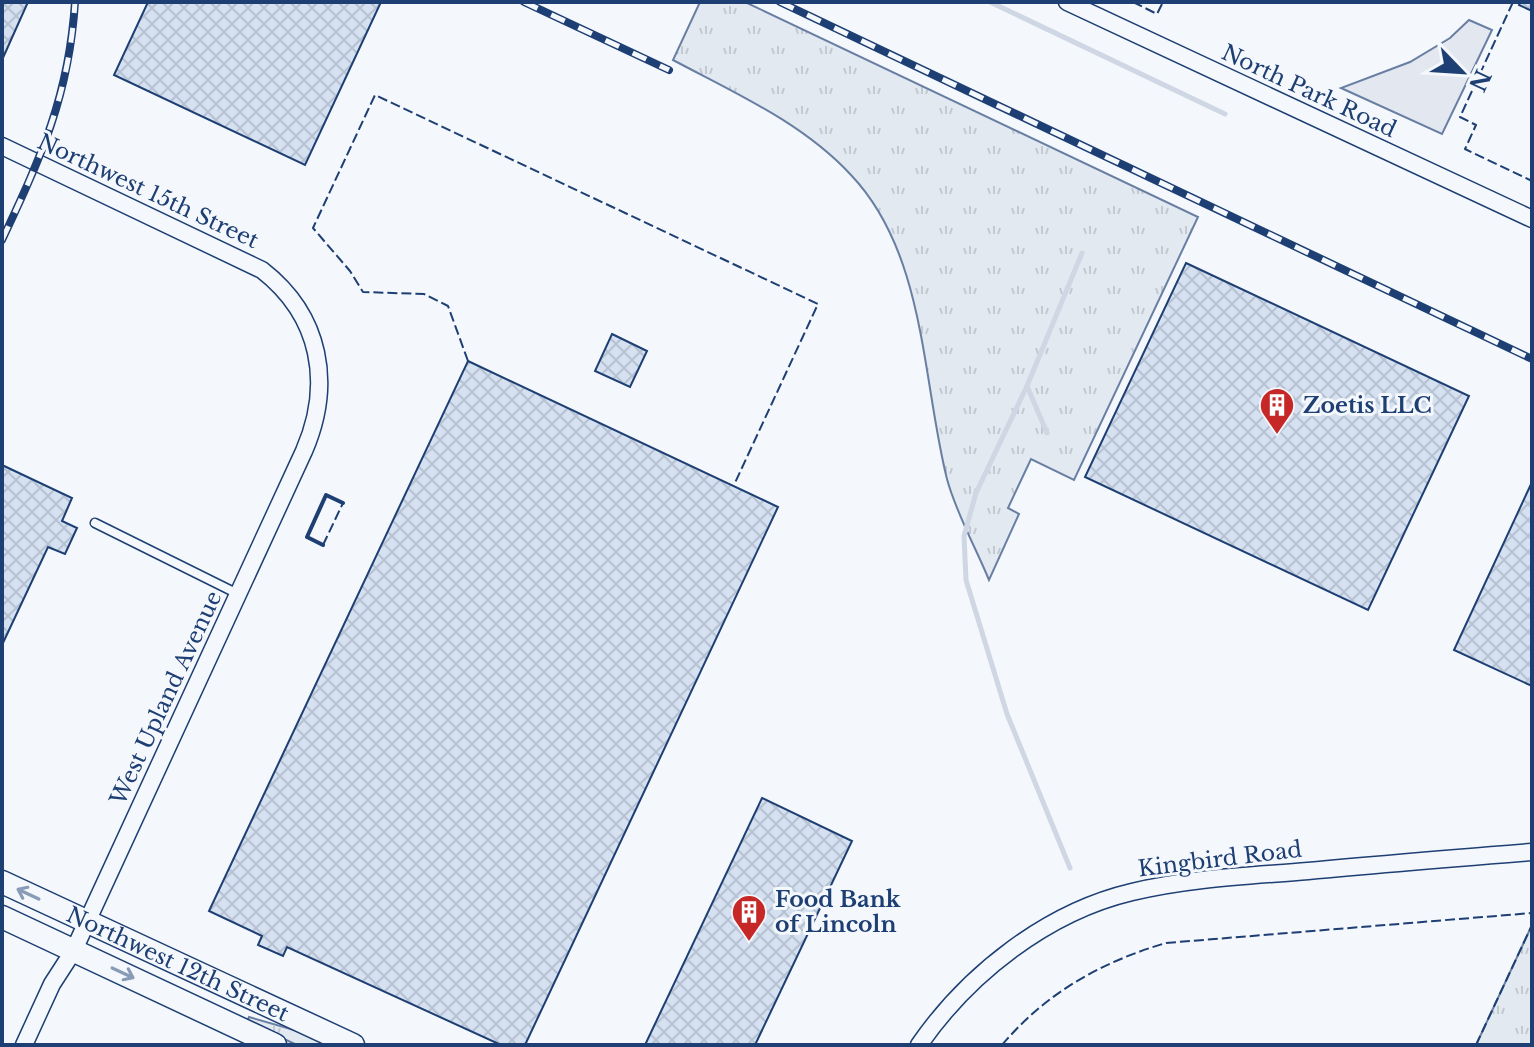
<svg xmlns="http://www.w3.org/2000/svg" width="1534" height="1047" font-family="'Libre Baskerville',serif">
<defs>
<pattern id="grass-tufts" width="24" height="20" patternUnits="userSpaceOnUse" patternTransform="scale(2)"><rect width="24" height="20" fill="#e3e9f0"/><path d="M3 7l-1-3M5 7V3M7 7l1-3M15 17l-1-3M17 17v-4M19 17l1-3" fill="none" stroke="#c2c9d1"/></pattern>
<pattern id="building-cross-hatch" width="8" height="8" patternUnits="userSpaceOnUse" patternTransform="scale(2)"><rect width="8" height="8" fill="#d5e0f0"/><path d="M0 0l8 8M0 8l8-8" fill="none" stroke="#b6c1d1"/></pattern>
</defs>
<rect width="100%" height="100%" fill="#f4f7fb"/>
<!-- grass -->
<g fill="url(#grass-tufts)" stroke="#687fa3" stroke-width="2">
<path d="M 700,2 L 745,2 L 1198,217 L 1074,480 L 1031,459 L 1008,508 L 1019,514 L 989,580 C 976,548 956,513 947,479 C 922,380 926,254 851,175 C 803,123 735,93 673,60 Z"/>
<polygon points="1532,925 1532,1045 1476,1045"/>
<polygon points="249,1017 301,1032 329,1045 297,1045 247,1022"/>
</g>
<!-- parking -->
<polygon fill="#e3e8f0" stroke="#687fa3" stroke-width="2" points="1469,20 1492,30 1442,134 1341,88 1410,62 1450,38"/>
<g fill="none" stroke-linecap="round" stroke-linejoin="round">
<!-- stream -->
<g stroke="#cfd7e4" stroke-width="5">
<polyline points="990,2 1225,114"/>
<polyline points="1027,386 1047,433"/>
<polyline points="1070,868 1007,714 966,580 964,536 976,493 1027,386 1082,253"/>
</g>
</g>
<!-- building -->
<g fill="url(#building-cross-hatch)" stroke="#1d3f73" stroke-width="2">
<polygon points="2,2 28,2 2,60"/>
<polygon points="148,2 381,2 305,165 114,75"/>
<polygon points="1520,2 1532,2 1532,11 1519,5"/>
<polygon points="1186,263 1469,396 1368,610 1085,477"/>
<polygon points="612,334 647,351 630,387 595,371"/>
<polygon points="468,361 778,507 525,1045 501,1045 287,947 283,956 258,945 262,936 209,911"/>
<polygon points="2,465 72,498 62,521 77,528 65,554 48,547 2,645"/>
<polygon points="1532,482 1532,686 1454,650"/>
<polygon points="762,798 852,841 755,1045 645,1045"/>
</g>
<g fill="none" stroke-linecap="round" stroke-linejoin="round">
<!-- lane casing -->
<g stroke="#1d3f73" stroke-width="11">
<polyline id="lane" points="95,523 238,594"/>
</g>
<!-- street casing -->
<g stroke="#1d3f73" stroke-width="19">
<g id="street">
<polyline points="1067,2 1532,219"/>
<path d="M 2,146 L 262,270 C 321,316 333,384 304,451 L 74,950 L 52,984 L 24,1045"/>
<path d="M 919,1045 C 968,974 1047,912 1132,892 C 1190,878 1249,876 1308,871 C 1382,864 1457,858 1532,852"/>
</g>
</g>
<!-- secondary casing -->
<g stroke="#1d3f73" stroke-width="25">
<g id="secondary">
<path id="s1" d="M 2,882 L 353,1045"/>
<polyline points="2,917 275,1045"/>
</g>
</g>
<!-- lane -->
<use href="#lane" stroke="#f4f7fb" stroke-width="8"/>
<!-- street -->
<use href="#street" stroke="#f4f7fb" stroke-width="16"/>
<!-- secondary -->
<use href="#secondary" stroke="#f4f7fb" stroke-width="22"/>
<!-- rail casing -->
<g stroke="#1d3f73" stroke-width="8">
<g id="rail">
<polyline points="524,2 669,70"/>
<polyline points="780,2 1532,359"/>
<path d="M 2,240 C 41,157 69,96 75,2"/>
</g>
</g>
<!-- rail -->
<use href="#rail" stroke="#f4f7fb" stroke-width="5" stroke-dasharray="15" stroke-linecap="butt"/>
<!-- fence -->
<g stroke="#1d3f73" stroke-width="2" stroke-dasharray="10 4" stroke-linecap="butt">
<polyline points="1133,2 1157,14 1163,2"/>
<polyline points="1513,2 1460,117 1476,125 1465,149 1532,181"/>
<polyline points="1532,287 1532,291"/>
<polyline points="468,361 448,306 424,294 363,292 350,271 313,228 375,95 818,304 734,485"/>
<polyline points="323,545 343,503"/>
<path d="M 1002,1045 C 1046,993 1101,962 1166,943 L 1532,913"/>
<polyline points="1476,1045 1532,925"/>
</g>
<!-- wall -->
<polyline stroke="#1d3f73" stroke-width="4" points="323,545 307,537 326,495 343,503"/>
</g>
<!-- one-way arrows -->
<defs><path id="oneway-shaft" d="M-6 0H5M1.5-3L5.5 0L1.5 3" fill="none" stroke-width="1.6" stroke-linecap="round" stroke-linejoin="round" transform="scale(2)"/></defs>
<g stroke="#889bb7">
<use href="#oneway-shaft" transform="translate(28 894) rotate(-155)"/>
<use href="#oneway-shaft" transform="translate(123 973) rotate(25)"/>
</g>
<!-- icons -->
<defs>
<g id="building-pin" transform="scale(1.8)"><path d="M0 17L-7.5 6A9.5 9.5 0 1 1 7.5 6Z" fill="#c62828" stroke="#f4f7fb"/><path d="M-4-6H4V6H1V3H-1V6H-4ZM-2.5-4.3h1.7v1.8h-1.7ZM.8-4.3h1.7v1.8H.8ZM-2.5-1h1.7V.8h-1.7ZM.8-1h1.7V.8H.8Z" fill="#fff"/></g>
</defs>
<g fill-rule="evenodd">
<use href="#building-pin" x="1277" y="405"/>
<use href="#building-pin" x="749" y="912"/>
</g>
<g text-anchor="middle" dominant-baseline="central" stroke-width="6" stroke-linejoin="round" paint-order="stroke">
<!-- street labels -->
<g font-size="22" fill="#1d3f73" stroke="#f4f7fb">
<text transform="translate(1309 91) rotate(25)">North Park Road</text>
<text transform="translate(148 191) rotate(25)">Northwest 15th Street</text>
<text transform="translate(166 698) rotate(-65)">West Upland Avenue</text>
<text transform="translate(1220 859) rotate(-7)">Kingbird Road</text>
<text stroke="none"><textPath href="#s1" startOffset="194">Northwest 12th Street</textPath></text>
</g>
<!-- poi labels -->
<g font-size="22" font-weight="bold" fill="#1d3f73" stroke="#f4f7fb" text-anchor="start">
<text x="1303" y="405">Zoetis LLC</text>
<text x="775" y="899">Food Bank<tspan x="775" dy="25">of Lincoln</tspan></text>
</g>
</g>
<!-- border -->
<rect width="1534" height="1047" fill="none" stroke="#1d3f73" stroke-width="8"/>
<!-- north arrow -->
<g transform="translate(1462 72) rotate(115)" stroke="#f4f7fb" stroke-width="6" paint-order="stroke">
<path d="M0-6L14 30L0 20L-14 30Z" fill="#1d3f73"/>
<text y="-12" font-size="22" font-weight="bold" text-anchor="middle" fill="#1d3f73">N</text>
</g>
</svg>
